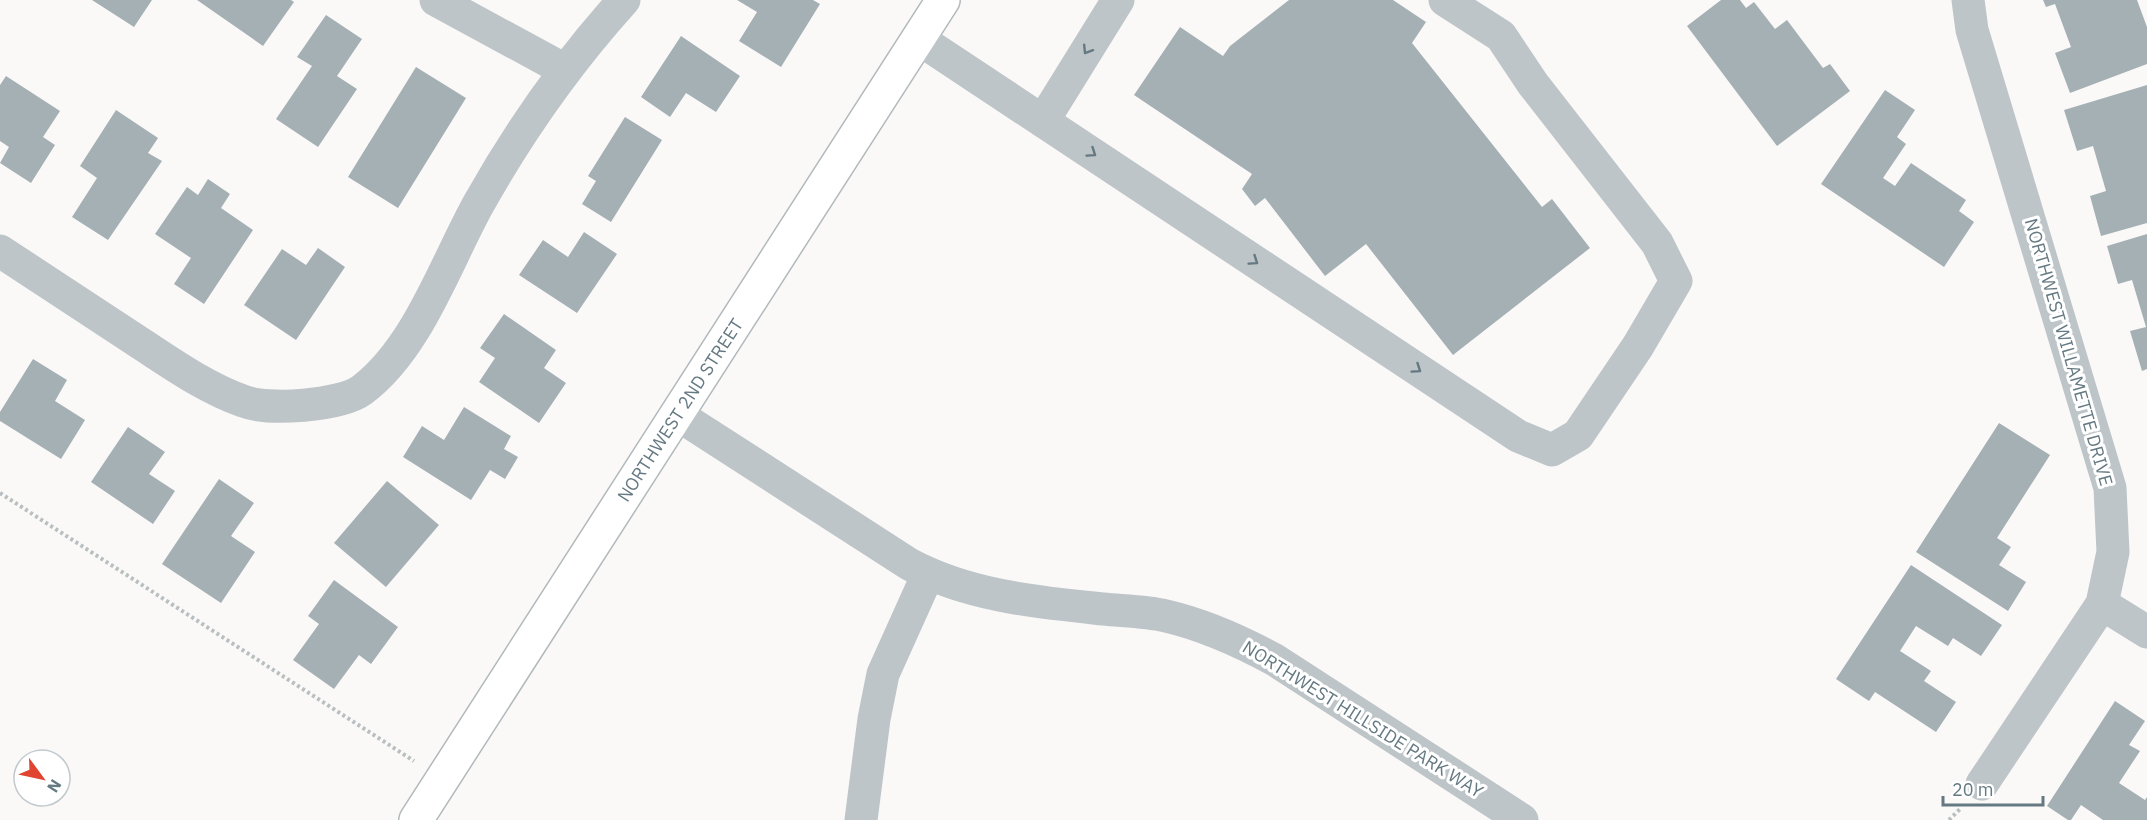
<svg xmlns="http://www.w3.org/2000/svg" width="2147" height="820" font-family="'IBM Plex Sans',sans-serif">
<rect width="100%" height="100%" fill="#faf9f8"/>
<!-- building -->
<g fill="#a5b0b5">
<polygon points="92,0 152,0 134,27"/>
<polygon points="197,0 291,0 294,2 263,46"/>
<polygon points="737,0 813,0 820,4 781,67 739,41 757,12"/>
<polygon points="1289,0 1393,0 1426,22 1412,43 1542,207 1552,199 1590,248 1453,355 1366,244 1325,276 1265,198 1255,206 1242,189 1252,174 1134,95 1180,27 1223,56 1230,46"/>
<polygon points="1721,0 1740,0 1746,8 1754,2 1775,29 1787,20 1823,68 1830,64 1850,91 1777,146 1687,26"/>
<polygon points="2043,0 2137,0 2147,27 2147,64 2070,93 2055,53 2071,47 2055,4 2046,7"/>
<polygon points="326,15 362,39 337,76 357,89 318,147 276,119 312,66 297,57"/>
<polygon points="681,36 740,76 716,112 686,93 670,117 641,97"/>
<polygon points="416,67 466,98 398,208 348,177"/>
<polygon points="6,76 60,111 43,137 55,145 31,183 0,163 9,147 0,141 0,85"/>
<polygon points="2147,85 2147,223 2101,236 2090,196 2106,191 2093,146 2077,151 2064,110"/>
<polygon points="1885,90 1915,110 1897,137 1906,144 1883,178 1895,186 1911,163 1966,200 1959,211 1974,222 1944,267 1821,184"/>
<polygon points="116,110 158,138 148,153 162,161 108,240 72,217 97,178 80,166"/>
<polygon points="625,117 662,140 611,222 582,204 596,181 588,176"/>
<polygon points="208,179 230,194 221,208 253,230 204,304 174,284 191,258 155,234 187,187 198,195"/>
<polygon points="584,232 617,254 577,313 519,275 543,240 568,257"/>
<polygon points="2147,234 2147,369 2142,371 2130,331 2146,327 2132,280 2118,284 2107,246"/>
<polygon points="318,248 345,267 296,340 244,305 282,249 306,265"/>
<polygon points="504,314 556,350 544,368 566,383 539,423 479,382 495,358 480,348"/>
<polygon points="33,359 67,380 55,401 85,420 61,459 0,421 0,412"/>
<polygon points="464,407 511,436 504,449 518,457 505,479 490,470 471,500 403,457 422,426 444,440"/>
<polygon points="1999,423 2050,455 1997,538 2011,547 1999,565 2026,582 2008,611 1916,552"/>
<polygon points="128,427 165,452 149,474 175,491 153,524 91,482"/>
<polygon points="219,479 254,503 231,536 255,552 221,603 162,564"/>
<polygon points="387,481 439,525 386,587 334,543"/>
<polygon points="1911,565 2002,625 1981,656 1953,638 1948,646 1916,626 1900,651 1931,671 1924,681 1956,702 1936,732 1875,692 1869,701 1836,679"/>
<polygon points="334,580 398,627 371,664 359,655 334,689 293,660 319,624 308,616"/>
<polygon points="2115,701 2145,721 2129,745 2140,751 2119,783 2145,800 2147,797 2147,820 2103,820 2081,805 2071,820 2068,820 2047,806"/>
</g>
<g fill="none" stroke-linecap="round" stroke-linejoin="round">
<!-- major casing -->
<g stroke="#b2b9bc" stroke-width="36">
<polyline id="major" points="416,820 943,0"/>
</g>
<!-- path -->
<g stroke="#b9bec0" stroke-width="4" stroke-dasharray="3 3" stroke-linecap="butt">
<polyline points="0,493 414,761"/>
<polyline points="1949,820 1960,809"/>
</g>
<!-- minor -->
<g stroke="#bec5c8" stroke-width="33">
<polyline points="436,0 565,70"/>
<polyline points="1968,0 1972,30 2110,488 2113,552 2102,604 1982,784"/>
<polyline points="919,39 1518,436 1552,450 1578,435 1638,346 1676,281 1657,243 1533,84 1501,36 1445,0"/>
<polyline points="1043,121 1118,0"/>
<path d="M 0,251 C 46,281 91,311 137,341 C 171,363 204,387 243,401 C 268,411 340,406 362,390 C 418,348 446,262 479,203 C 520,130 568,62 624,0"/>
<path d="M 678,415 L 909,564 C 969,596 1036,602 1103,609 C 1123,611 1146,611 1166,616 C 1205,625 1240,641 1275,660 L 1522,820"/>
<polyline points="2102,604 2147,632"/>
<polyline points="861,820 874,719 883,674 928,574"/>
</g>
<!-- major -->
<use href="#major" stroke="#fff" stroke-width="33"/>
</g>
<!-- one-way arrows -->
<defs><path id="oneway-chevron" d="M-2-3.5L2.5 0L-2 3.5" fill="none" stroke-width="1.6" stroke-linecap="round" stroke-linejoin="round" transform="scale(1.5)"/></defs>
<g stroke="#657982">
<use href="#oneway-chevron" transform="translate(1087 50) rotate(122)"/>
<use href="#oneway-chevron" transform="translate(1092 153) rotate(34)"/>
<use href="#oneway-chevron" transform="translate(1254 261) rotate(34)"/>
<use href="#oneway-chevron" transform="translate(1417 369) rotate(34)"/>
</g>
<g text-anchor="middle" dominant-baseline="central" stroke-width="6" stroke-linejoin="round" paint-order="stroke">
<!-- street labels -->
<g font-size="18" fill="#657982" stroke="#fff">
<text transform="translate(2069 352) rotate(74)">NORTHWEST WILLAMETTE DRIVE</text>
<text transform="translate(680 410) rotate(-57)">NORTHWEST 2ND STREET</text>
<text transform="translate(1363 719) rotate(32)">NORTHWEST HILLSIDE PARK WAY</text>
</g>
</g>
<!-- north arrow -->
<g transform="translate(42 778) rotate(123)"><circle r="28" fill="#ffffff" stroke="#c1c9cd" stroke-width="1.5"/>
<path d="M0-4.5L10 22L0 15L-10 22Z" fill="#e04531"/>
<text y="-9" font-size="16" font-weight="bold" text-anchor="middle" fill="#657982">N</text>
</g>
<!-- scale -->
<path d="M1943 796v9h100v-9" fill="none" stroke="#657982" stroke-width="3"/>
<text x="1952" y="796" font-size="18" fill="#657982" stroke="#ffffff" stroke-width="4.5" paint-order="stroke">20 m</text>
</svg>
